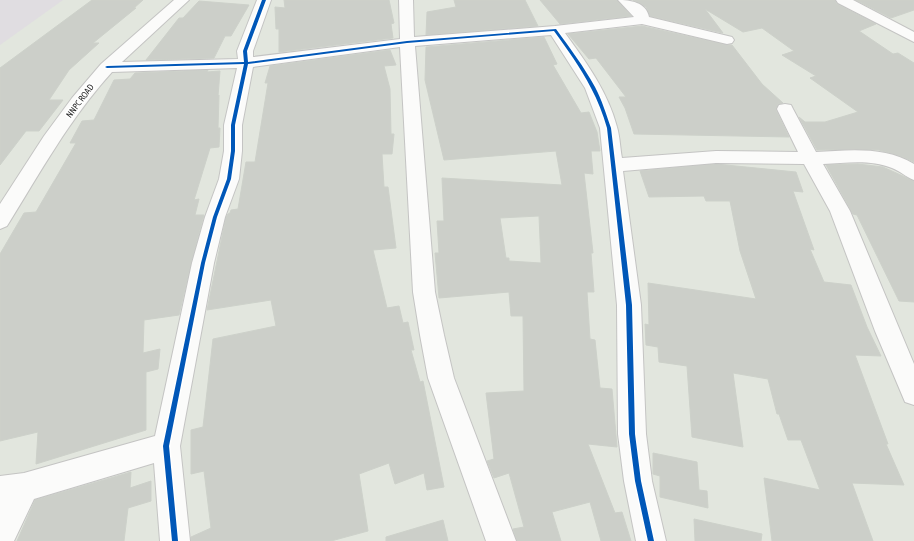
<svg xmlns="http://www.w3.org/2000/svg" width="914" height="541" font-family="'Asap Condensed',sans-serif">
<rect width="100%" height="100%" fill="#e2e6de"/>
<!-- airport -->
<polygon fill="#e0dde1" points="0,0 63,0 0,45"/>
<!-- building -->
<g fill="#cccfc9" stroke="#cdd1ca" fill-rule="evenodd">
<polygon points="92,0 143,0 134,8 136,8 93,43 99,43 69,70 49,100 63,100 39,131 26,131 0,165 0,68"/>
<polygon points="284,0 389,0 394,23 391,24 393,38 279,52 279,29 276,29 275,7 285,8"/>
<polygon points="454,0 525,0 538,26 426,35 427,12 456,7"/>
<polygon points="540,0 617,0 631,16 560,24"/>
<polygon points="633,0 835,0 837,4 876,24 859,31 893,54 898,53 914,63 914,162 903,157 879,150 854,149 817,150 799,117 805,122 825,122 858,112 810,78 816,76 782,55 794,51 762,28 743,32 705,9 723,33 650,16 646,7"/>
<polygon points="856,0 914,0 914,10 891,18"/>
<polygon points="199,1 249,5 231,36 225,36 214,58 146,60 179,18 183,18"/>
<polygon points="642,26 727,45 732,45 762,84 783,103 778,104 776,110 789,137 634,134 625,108 619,97 626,97 596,58 589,59 568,34"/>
<path d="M 544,37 L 557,64 L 553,65 L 581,113 L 589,112 L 597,132 L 600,151 L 591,151 L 593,174 L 584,173 L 593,253 L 591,253 L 594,292 L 587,292 L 590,339 L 595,340 L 600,388 L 612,389 L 617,447 L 588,444 L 615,513 L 622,512 L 631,541 L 601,541 L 590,502 L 552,512 L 561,541 L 517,541 L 513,529 L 524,527 L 509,473 L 494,478 L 487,461 L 494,459 L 486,393 L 524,391 L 523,316 L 511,316 L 509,292 L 439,298 L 435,253 L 439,253 L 437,221 L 444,221 L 442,178 L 562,185 L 556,151 L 444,160 L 425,80 L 426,47 ZM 539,216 L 541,263 L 509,261 L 509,258 L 506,258 L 500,218 Z"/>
<polygon points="390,50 396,65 384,66 390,89 391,134 394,134 392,154 382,154 384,187 388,187 396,248 373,250 387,308 399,306 403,323 408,322 414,350 411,350 420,382 423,381 444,487 427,490 424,473 395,484 389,463 359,474 368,531 331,541 191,541 191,537 211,528 204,471 191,474 191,430 203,427 213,339 276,326 271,300 207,310 226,217 228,214 230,213 231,210 238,209 246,162 255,162 268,83 265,83 270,66"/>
<polygon points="208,70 207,72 220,71 218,96 219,95 218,128 220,128 219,147 210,148 194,200 199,199 195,215 204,215 191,263 179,315 144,320 143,353 160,349 158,369 146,372 146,430 36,464 38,432 0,441 0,254 24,213 36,212 76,143 70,143 82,121 94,120 114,80 130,79 135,73"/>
<polygon points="716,164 796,172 803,192 793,191 814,250 810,249 824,282 851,285 867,327 881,356 855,355 888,444 886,444 904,485 852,483 873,541 772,541 764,478 820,490 801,440 788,440 779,414 777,414 768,379 733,373 743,447 692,437 687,366 659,362 658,347 646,345 645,324 649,325 648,283 756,299 740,251 730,201 706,201 704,196 649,197 640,171"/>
<polygon points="858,164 883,167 914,181 914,302 899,301 857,215 853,214 826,165"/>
<polygon points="653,453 697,462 699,490 707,491 708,508 660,497 660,476 653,474"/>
<polygon points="131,472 130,488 151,481 151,501 128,508 124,541 17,541 35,500"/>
<polygon points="694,519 762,534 761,541 695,541"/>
<polygon points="443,520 448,541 386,541 386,537"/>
</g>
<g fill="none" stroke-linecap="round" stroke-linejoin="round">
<!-- minor casing -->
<g stroke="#c4c4c3" stroke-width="2">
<g id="minor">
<path d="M 174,0 L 189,0 L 122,62 L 238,59 L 237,51 L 257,0 L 271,0 L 253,51 L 253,57 L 400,39 L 399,0 L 413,0 L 414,37 L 555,26 L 634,17 L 618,0 C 630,0 646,2 649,17 L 732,37 L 734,40 L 732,43 L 727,44 L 642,24 L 565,33 C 586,62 608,92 617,127 C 620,137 620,148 622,158 L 716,151 L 798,152 L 777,109 L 779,105 L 785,104 L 791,105 L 793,109 L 816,152 C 849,150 885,146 914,164 L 914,180 C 906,177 900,171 892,168 C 870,159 846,163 823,164 L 850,211 L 914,364 L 914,405 L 905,402 L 875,331 L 830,211 L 804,164 L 716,163 L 623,171 L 641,305 L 646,434 L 652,481 L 666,541 L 636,541 L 624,481 L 618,434 L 617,305 L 600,128 L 585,88 L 551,35 L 415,46 L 435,292 L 444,335 L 454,378 L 516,541 L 486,541 L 428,378 L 420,335 L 413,292 L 400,47 L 253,67 L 242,125 L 242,151 L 239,179 L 225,217 L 214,263 L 180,446 L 190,541 L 160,541 L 154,463 L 34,499 L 14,541 L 0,541 L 0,476 L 24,473 L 155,436 L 192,263 L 205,217 L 219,179 L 224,151 L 224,125 L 237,68 L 112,72 C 70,118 40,173 7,226 L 0,229 L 0,204 L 44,136 L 72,98 L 101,64 Z"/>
<polygon points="836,0 853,0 914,32 914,42 838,3"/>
</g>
</g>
<!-- minor -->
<use href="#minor" fill="#fbfbfa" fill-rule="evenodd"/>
<!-- cycleway casing -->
<g stroke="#fff" stroke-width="3">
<path id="cycleway" d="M 262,0 L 266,0 L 247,51 L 248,62 L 407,41 L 556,29 C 570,48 584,67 595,87 C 602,100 606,114 611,128 L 632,305 L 635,434 L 641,481 L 654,541 L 648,541 L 635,481 L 629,434 L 626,305 L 607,128 C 603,114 598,101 591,88 C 581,68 567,49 554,31 L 407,43 L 248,64 L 235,125 L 235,151 L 231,179 L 217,217 L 205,263 L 169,446 L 178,541 L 172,541 L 163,446 L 201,263 L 213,217 L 227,179 L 231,151 L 231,125 L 244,64 L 107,68 L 105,67 L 107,66 L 244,62 L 243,51 Z"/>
</g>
<!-- cycleway -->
<use href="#cycleway" fill="#0057b8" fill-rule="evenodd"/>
</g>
<g text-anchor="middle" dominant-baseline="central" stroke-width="3.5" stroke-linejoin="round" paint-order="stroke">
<!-- far-street labels -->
<g font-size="9" fill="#282828" stroke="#fff">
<text transform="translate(80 101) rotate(-53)">NNPC ROAD</text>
</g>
</g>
</svg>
